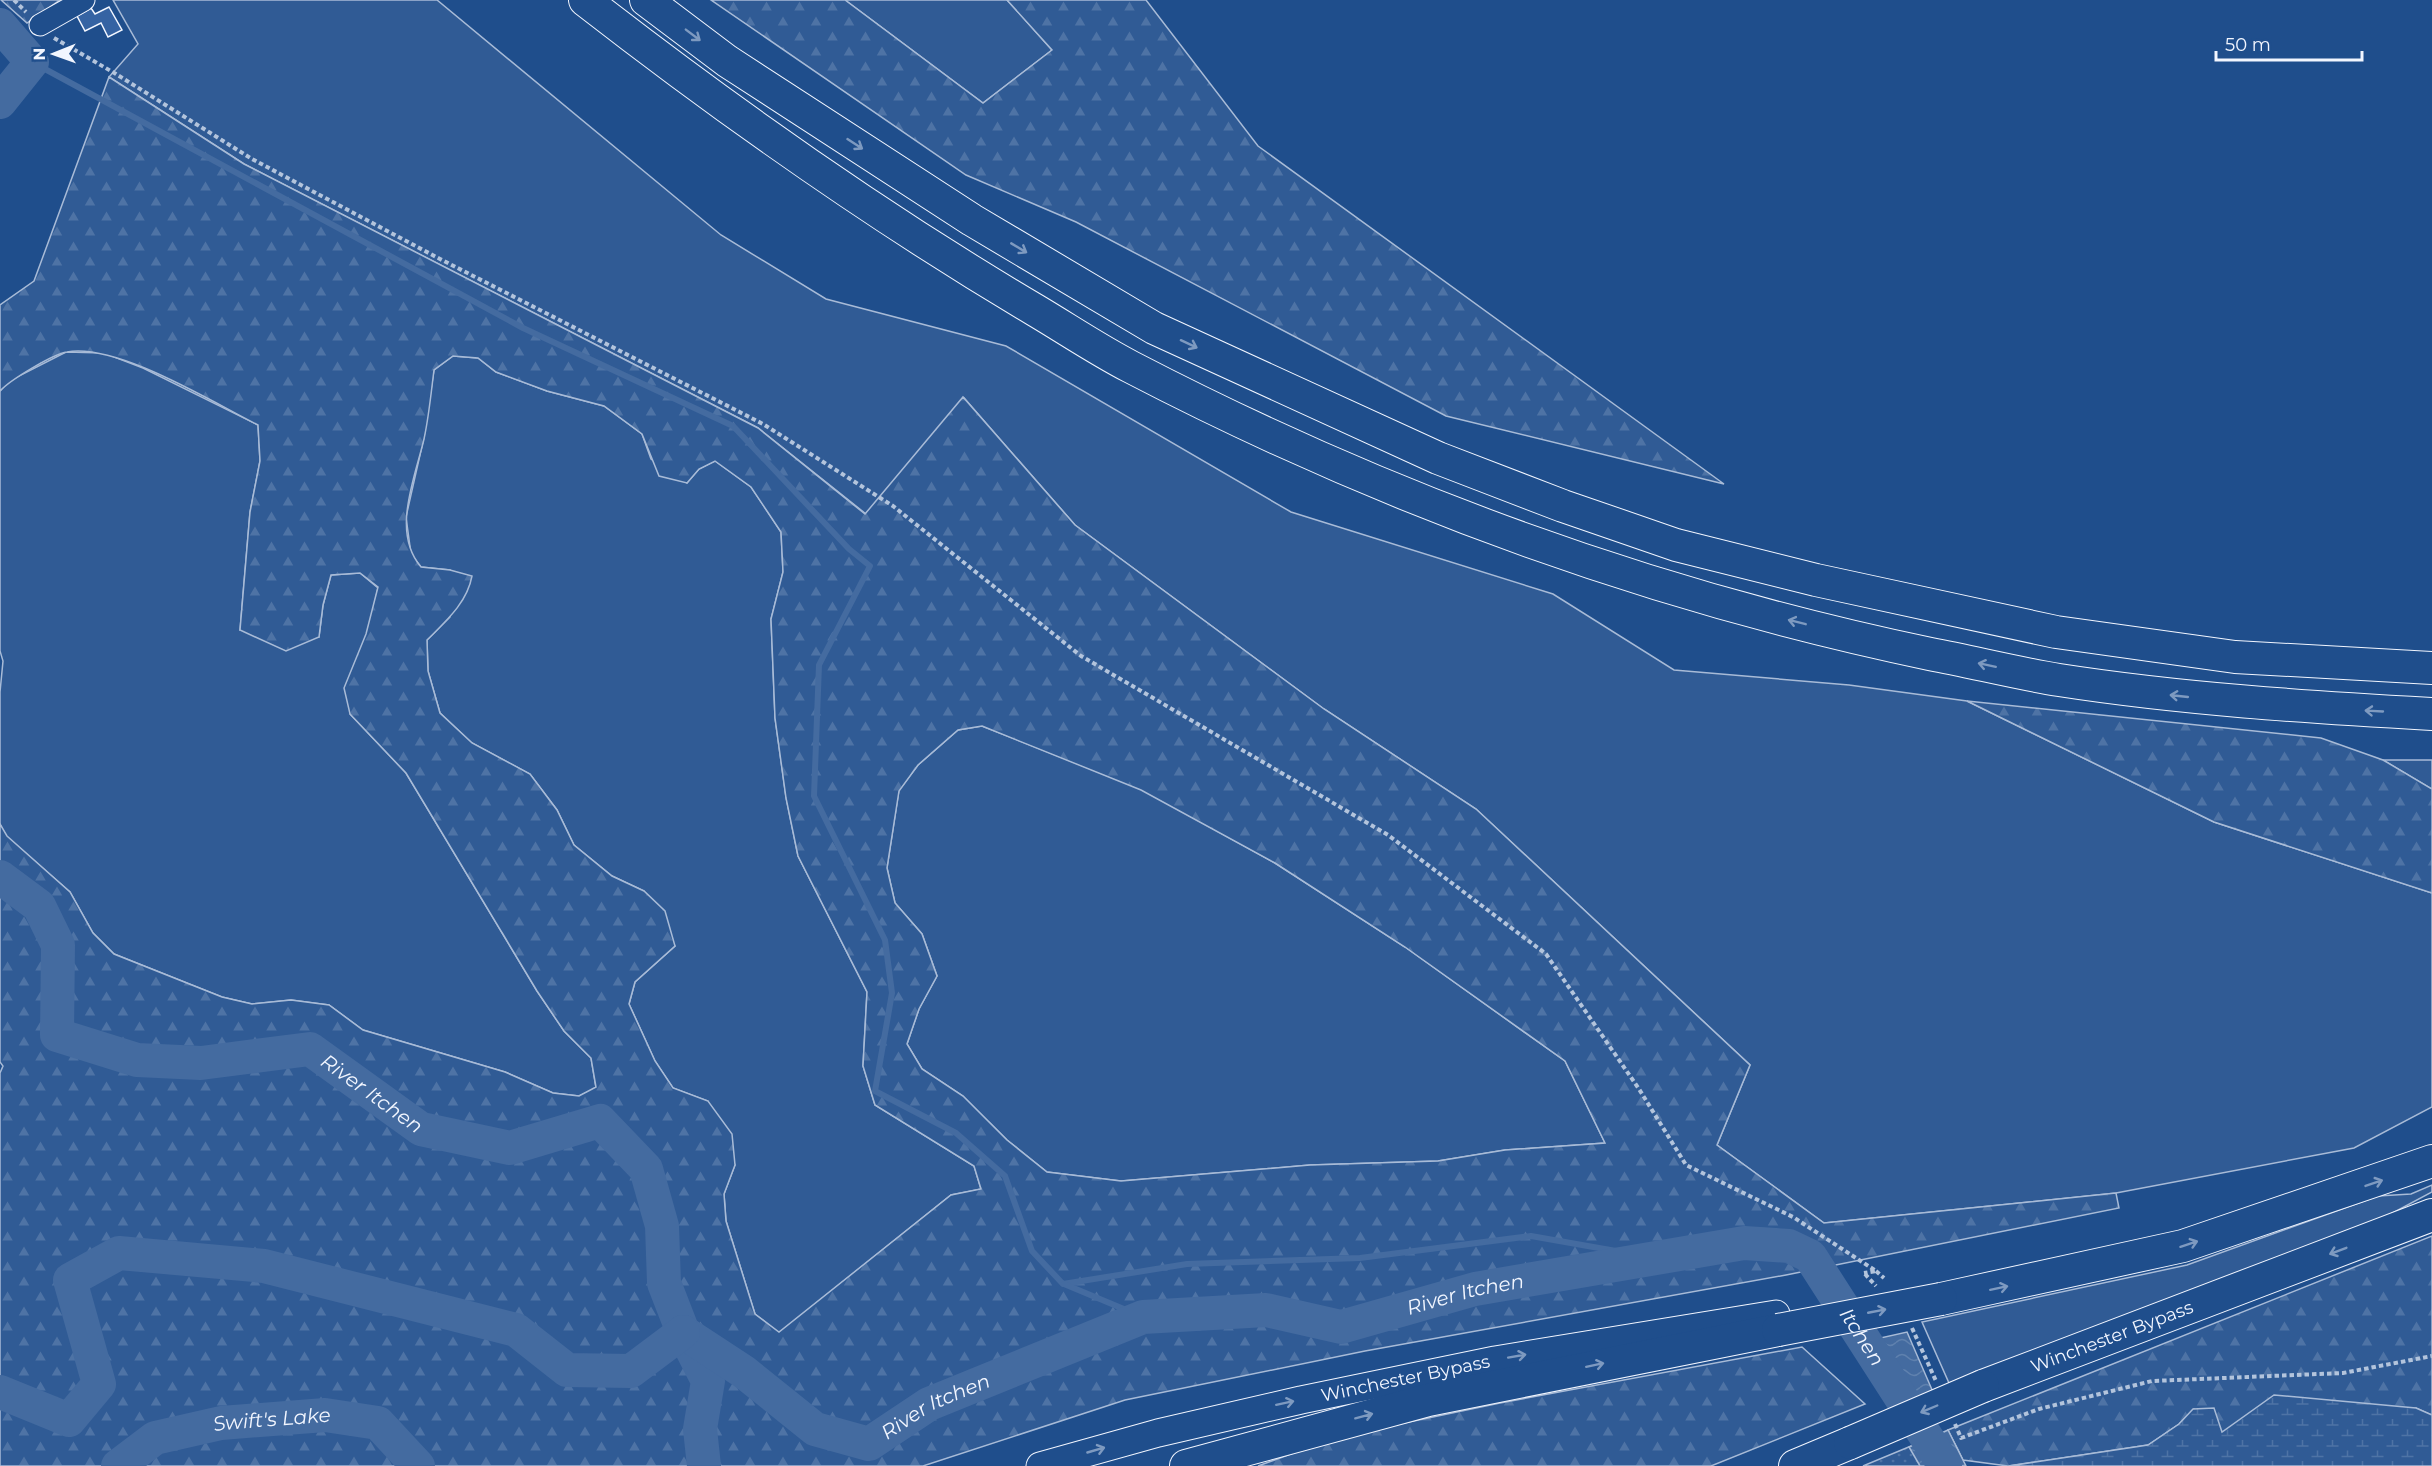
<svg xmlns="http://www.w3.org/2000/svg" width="2432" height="1466" font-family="Montserrat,sans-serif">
<defs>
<pattern id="forest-firs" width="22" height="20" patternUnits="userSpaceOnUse" patternTransform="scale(1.5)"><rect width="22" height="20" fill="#305b95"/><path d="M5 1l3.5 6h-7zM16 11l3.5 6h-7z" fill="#4e73a5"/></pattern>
<pattern id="wetland-marsh" width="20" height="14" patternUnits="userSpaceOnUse" patternTransform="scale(1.5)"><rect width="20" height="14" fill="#305b95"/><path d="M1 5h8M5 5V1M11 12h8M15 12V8" fill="none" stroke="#4e73a5"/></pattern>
<pattern id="park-dots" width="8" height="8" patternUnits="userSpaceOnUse" patternTransform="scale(1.5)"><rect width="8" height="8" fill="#305b95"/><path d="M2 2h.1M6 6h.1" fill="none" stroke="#4e73a5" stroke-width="1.8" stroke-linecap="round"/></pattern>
<pattern id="water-waves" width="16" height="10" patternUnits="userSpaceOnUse" patternTransform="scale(1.5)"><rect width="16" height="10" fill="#446ba0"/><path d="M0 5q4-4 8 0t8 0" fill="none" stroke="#5f81ae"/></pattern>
</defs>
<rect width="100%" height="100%" fill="#1f4e8c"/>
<!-- built -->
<g fill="#305b95" stroke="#a8bbd7" stroke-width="1.5">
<polygon points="113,0 437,0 721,235 826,299 1006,346 1291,512 1553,594 1674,670 1849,685 1967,701 2214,822 2432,893 2432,1107 2354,1148 2116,1193 1824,1223 1717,1145 1750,1065 1476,809 1324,709 1075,525 964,398 866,514 758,428 244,164 109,77 138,44"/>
<polygon points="845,0 1007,0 1052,50 983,103"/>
<polygon points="66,352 104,353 143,368 258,425 260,461 250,512 240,630 319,637 323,605 331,575 360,573 378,588 350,714 406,773 537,991 564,1031 591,1058 596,1088 579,1096 553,1093 505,1072 363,1030 329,1005 291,1000 252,1004 222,997 114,954 93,933 70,892 6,836 0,824 0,692 3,661 0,651 0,391 9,381"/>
<polygon points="453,356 478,358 496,372 547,391 604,406 642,434 651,459 687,483 699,469 715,461 751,487 781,532 783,572 771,619 775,718 786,797 798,856 867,992 863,1066 875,1105 974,1166 981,1189 951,1195 779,1333 755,1314 726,1221 724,1194 735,1165 708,1101 673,1088 655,1061 629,1004 635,982 675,946 644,891 612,876 574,845 557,810 530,774 472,743 440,713 428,671 427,640 450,617 450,570 421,567 411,554 406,517 424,437 434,370"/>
<polygon points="982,726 1141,789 1275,863 1405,947 1565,1061 1605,1143 1505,1150 1438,1161 1310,1165 1121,1181 1047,1172 1007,1140 963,1096 922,1069 907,1044 919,1009 937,976 922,934 895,903 887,868 899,790 918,765 958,730"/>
<polygon points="2383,760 2432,760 2432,789"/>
<polygon points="2432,1185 2432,1192 2387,1216 1949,1383 1922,1322 2187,1265 2378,1196 2411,1194"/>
</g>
<!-- forest -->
<g fill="url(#forest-firs)" stroke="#a8bbd7" stroke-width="1.5" fill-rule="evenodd">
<polygon points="1,0 60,0 27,23"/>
<polygon points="711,0 845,0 983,103 1052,50 1007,0 1146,0 1258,146 1724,484 1446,416 1076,222 966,175"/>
<path d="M 109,77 L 244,164 L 758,428 L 865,514 L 963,397 L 1075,525 L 1324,709 L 1476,809 L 1750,1065 L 1717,1145 L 1824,1223 L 2116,1193 L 2119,1208 L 1786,1275 L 1365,1351 L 1125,1400 L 923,1466 L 0,1466 L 0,1073 L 3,1066 L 0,1062 L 0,824 L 7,836 L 70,892 L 93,933 L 114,954 L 222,997 L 252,1004 L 291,1000 L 329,1005 L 363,1030 L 505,1072 L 553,1093 L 579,1096 L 596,1087 L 591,1058 L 564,1031 L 537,991 L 406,773 L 350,714 L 344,688 L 366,634 L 378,587 L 360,573 L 331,575 L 323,605 L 319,637 L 286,651 L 240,630 L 250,512 L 260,461 L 258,425 C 212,402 117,343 67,352 C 53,354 10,380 0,391 L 0,305 L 34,281 ZM 453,356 L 478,358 L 496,372 L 547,391 L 604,406 L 642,434 L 659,476 L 687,483 L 699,469 L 715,461 L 751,487 L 781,532 L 783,572 L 771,619 L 775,718 L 786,798 L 798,856 L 867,992 L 863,1066 L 875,1105 L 974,1166 L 981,1189 L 951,1195 L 779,1332 L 755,1314 L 726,1221 L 724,1194 L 735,1165 L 732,1134 L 708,1101 L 673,1088 L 655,1061 L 629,1004 L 635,982 L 675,946 L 665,911 L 644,891 L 612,876 L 574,845 L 557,810 L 530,774 L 472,743 L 440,713 L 428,671 L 427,640 C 446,621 467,603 472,576 L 450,570 L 421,567 C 391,532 415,478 424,439 C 429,416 431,393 434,370 ZM 982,726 L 1141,790 L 1275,863 L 1405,947 L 1565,1061 L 1605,1143 L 1505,1150 L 1438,1161 L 1310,1165 L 1121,1181 L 1047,1172 L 1007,1140 L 963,1096 L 922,1069 L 907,1044 L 919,1009 L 937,976 L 922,934 L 895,903 L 887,868 L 899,791 L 918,765 L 958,730 Z"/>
<polygon points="1967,701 2321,738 2383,760 2432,789 2432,893 2214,822"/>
<polygon points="2432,1236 2432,1415 2416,1408 2222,1433 2194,1409 2179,1424 2148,1445 2008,1466 1963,1460 1948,1430"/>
<polygon points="1802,1347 1865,1404 1711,1466 1258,1466 1337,1437 1500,1403"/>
</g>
<!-- wetland -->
<polygon fill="url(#wetland-marsh)" stroke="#a8bbd7" stroke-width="1.5" points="2274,1395 2416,1408 2432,1415 2432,1466 2009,1466 2148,1445 2179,1424 2193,1409 2214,1408 2222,1432"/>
<!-- park -->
<polygon fill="url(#park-dots)" stroke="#a8bbd7" stroke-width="1.5" points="1928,1439 1945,1466 1863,1466"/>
<!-- water -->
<g fill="url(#water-waves)" stroke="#a8bbd7" stroke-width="1.5">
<polygon points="1907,1332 1933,1392 1892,1408 1858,1343"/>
<polygon points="1948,1430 1966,1466 1920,1466 1909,1447"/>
</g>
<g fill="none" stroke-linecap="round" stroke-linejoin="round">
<!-- stream -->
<g stroke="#446ba0" stroke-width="6">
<polyline points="32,62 523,328 733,426 849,549 870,566 819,665 814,796 885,940 892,993 875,1091 956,1133 1005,1176 1032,1251 1063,1284 1187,1264 1360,1258 1531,1236 1650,1257"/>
<polyline points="1064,1284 1143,1317"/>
</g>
<!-- river -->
<g stroke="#446ba0" stroke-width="34">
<polyline points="0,25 32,62 0,102"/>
<path id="s1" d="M 0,877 L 39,906 L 58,945 L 57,1035 L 137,1060 L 201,1063 L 310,1049 L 421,1129 L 510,1148 L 600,1121 L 646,1169 L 662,1226 L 664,1283 L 683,1332 L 708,1381 L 700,1429 L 704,1466"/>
<path id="s2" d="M 683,1332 L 744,1372 L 815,1429 L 869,1444 L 929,1404 L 1143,1317 L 1266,1310 L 1341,1327 L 1475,1289 L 1744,1243 L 1789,1246 L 1810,1256 L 1945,1466"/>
<polyline points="0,1392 69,1420 99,1384 70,1280 119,1253 264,1266 516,1330 567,1370 631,1371 683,1332"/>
<path id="s3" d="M 118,1466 L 155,1438 L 221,1423 L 325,1415 L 378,1423 L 418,1466"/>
</g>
</g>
<!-- building -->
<polygon fill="#3563a3" stroke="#f2f6ff" stroke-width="1.5" points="109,7 122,30 108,37 101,23 85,31 77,16 91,8 95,14"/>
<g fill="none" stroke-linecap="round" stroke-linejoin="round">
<!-- minor casing -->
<g stroke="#f2f6ff" stroke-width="23">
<polyline id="minor" points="40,25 84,0"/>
</g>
<!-- major casing -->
<g stroke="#f2f6ff" stroke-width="29">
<g id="major">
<path id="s4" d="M 1040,1466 L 1158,1433 L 1301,1400 L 1495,1360 L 1776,1314"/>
</g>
</g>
<!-- highway casing -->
<g stroke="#f2f6ff" stroke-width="34">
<g id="highway">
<path d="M 585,0 C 729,112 878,217 1035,310 C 1067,329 1098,350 1131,367 C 1383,498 1652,596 1930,654 C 1973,662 2016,673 2059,680 C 2182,699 2307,707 2432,714"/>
<polyline points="646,0 727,61 972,220 1154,328 1438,458 1563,506 1676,545 1816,580 2056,632 2235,657 2432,668"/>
<polyline points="1941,1299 2183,1246 2432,1161"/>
<path id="s5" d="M 1983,1386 L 2432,1215"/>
<polyline points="1186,1466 1428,1400 1778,1330"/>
<polyline points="1795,1466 1850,1443"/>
</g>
</g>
<!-- path -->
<g stroke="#b3c4dc" stroke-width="4" stroke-dasharray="4.5 3" stroke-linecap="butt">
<polyline points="14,0 26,12"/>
<polyline points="54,38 116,74 252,159 440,259 763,424 893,506 1081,656 1388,835 1546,954 1639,1089 1686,1165 1793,1217 1876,1271 1864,1273"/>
<polyline points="1876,1271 1884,1278"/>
<polyline points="1865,1274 1876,1286"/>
<polyline points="1912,1328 1936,1381"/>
<polyline points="1955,1424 1961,1438 2039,1409 2152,1381 2343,1373 2432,1356"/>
</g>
<!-- minor -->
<use href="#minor" stroke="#1f4e8c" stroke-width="21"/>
<!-- major -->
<use href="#major" stroke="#1f4e8c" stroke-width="27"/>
<!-- highway -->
<use href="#highway" stroke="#1f4e8c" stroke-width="32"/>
<!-- highway-bridge casing -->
<g stroke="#f2f6ff" stroke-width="34" stroke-linecap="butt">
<g id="highway-bridge">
<polyline points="1778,1330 1941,1299"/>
<polyline points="1850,1443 1983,1386"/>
</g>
</g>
<!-- highway-bridge -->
<use href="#highway-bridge" stroke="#1f4e8c" stroke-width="32"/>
</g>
<!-- one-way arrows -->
<defs><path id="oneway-shaft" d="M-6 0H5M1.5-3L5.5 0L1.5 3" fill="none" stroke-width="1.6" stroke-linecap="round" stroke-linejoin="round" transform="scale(1.5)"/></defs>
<g stroke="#7e9ac0">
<use href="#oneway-shaft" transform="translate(693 35) rotate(37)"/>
<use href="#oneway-shaft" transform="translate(855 144) rotate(33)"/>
<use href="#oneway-shaft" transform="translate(1019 248) rotate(31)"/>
<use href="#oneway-shaft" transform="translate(1189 344) rotate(25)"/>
<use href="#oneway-shaft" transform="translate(1797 622) rotate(-166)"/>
<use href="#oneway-shaft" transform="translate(1987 665) rotate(-168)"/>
<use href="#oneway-shaft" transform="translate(2179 696) rotate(-174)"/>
<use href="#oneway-shaft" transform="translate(2374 711) rotate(-177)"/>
<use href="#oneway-shaft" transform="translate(2374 1183) rotate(-19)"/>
<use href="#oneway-shaft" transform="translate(2189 1244) rotate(-18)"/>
<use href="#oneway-shaft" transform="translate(2338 1251) rotate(159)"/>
<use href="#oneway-shaft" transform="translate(1999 1288) rotate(-12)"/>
<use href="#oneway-shaft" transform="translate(1877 1311) rotate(-11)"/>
<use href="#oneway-shaft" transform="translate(1517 1356) rotate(-10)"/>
<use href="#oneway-shaft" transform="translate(1595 1365) rotate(-12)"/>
<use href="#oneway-shaft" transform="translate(1285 1403) rotate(-12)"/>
<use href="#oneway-shaft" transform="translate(1929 1409) rotate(157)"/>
<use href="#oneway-shaft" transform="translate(1364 1416) rotate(-15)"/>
<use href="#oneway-shaft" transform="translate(1096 1450) rotate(-16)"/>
</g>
<g text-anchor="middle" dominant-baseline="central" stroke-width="4.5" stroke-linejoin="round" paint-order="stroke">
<!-- street labels -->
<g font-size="18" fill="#f2f6ff" stroke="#1f4e8c">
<text stroke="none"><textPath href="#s5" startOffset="138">Winchester Bypass</textPath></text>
<text stroke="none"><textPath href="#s4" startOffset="376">Winchester Bypass</textPath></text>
</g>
<!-- water labels -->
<g font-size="20" font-style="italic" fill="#f2f6ff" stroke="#1f4e8c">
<text stroke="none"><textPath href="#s1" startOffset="516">River Itchen</textPath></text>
<text stroke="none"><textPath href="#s2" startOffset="852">River Itchen</textPath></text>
<text stroke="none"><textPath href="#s2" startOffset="1300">Itchen</textPath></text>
<text stroke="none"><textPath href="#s2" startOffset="297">River Itchen</textPath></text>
<text stroke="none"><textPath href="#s3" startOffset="165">Swift's Lake</textPath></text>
</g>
</g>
<!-- north arrow -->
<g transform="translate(54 54) rotate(269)" stroke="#1f4e8c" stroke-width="4.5" paint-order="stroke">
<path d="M0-4.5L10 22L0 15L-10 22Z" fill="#f2f6ff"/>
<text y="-9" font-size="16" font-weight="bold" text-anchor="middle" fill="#f2f6ff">N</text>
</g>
<!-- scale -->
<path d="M2216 51v9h146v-9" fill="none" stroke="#f2f6ff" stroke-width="3"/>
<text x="2225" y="51" font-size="18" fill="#f2f6ff" stroke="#1f4e8c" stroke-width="4.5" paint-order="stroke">50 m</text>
</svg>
